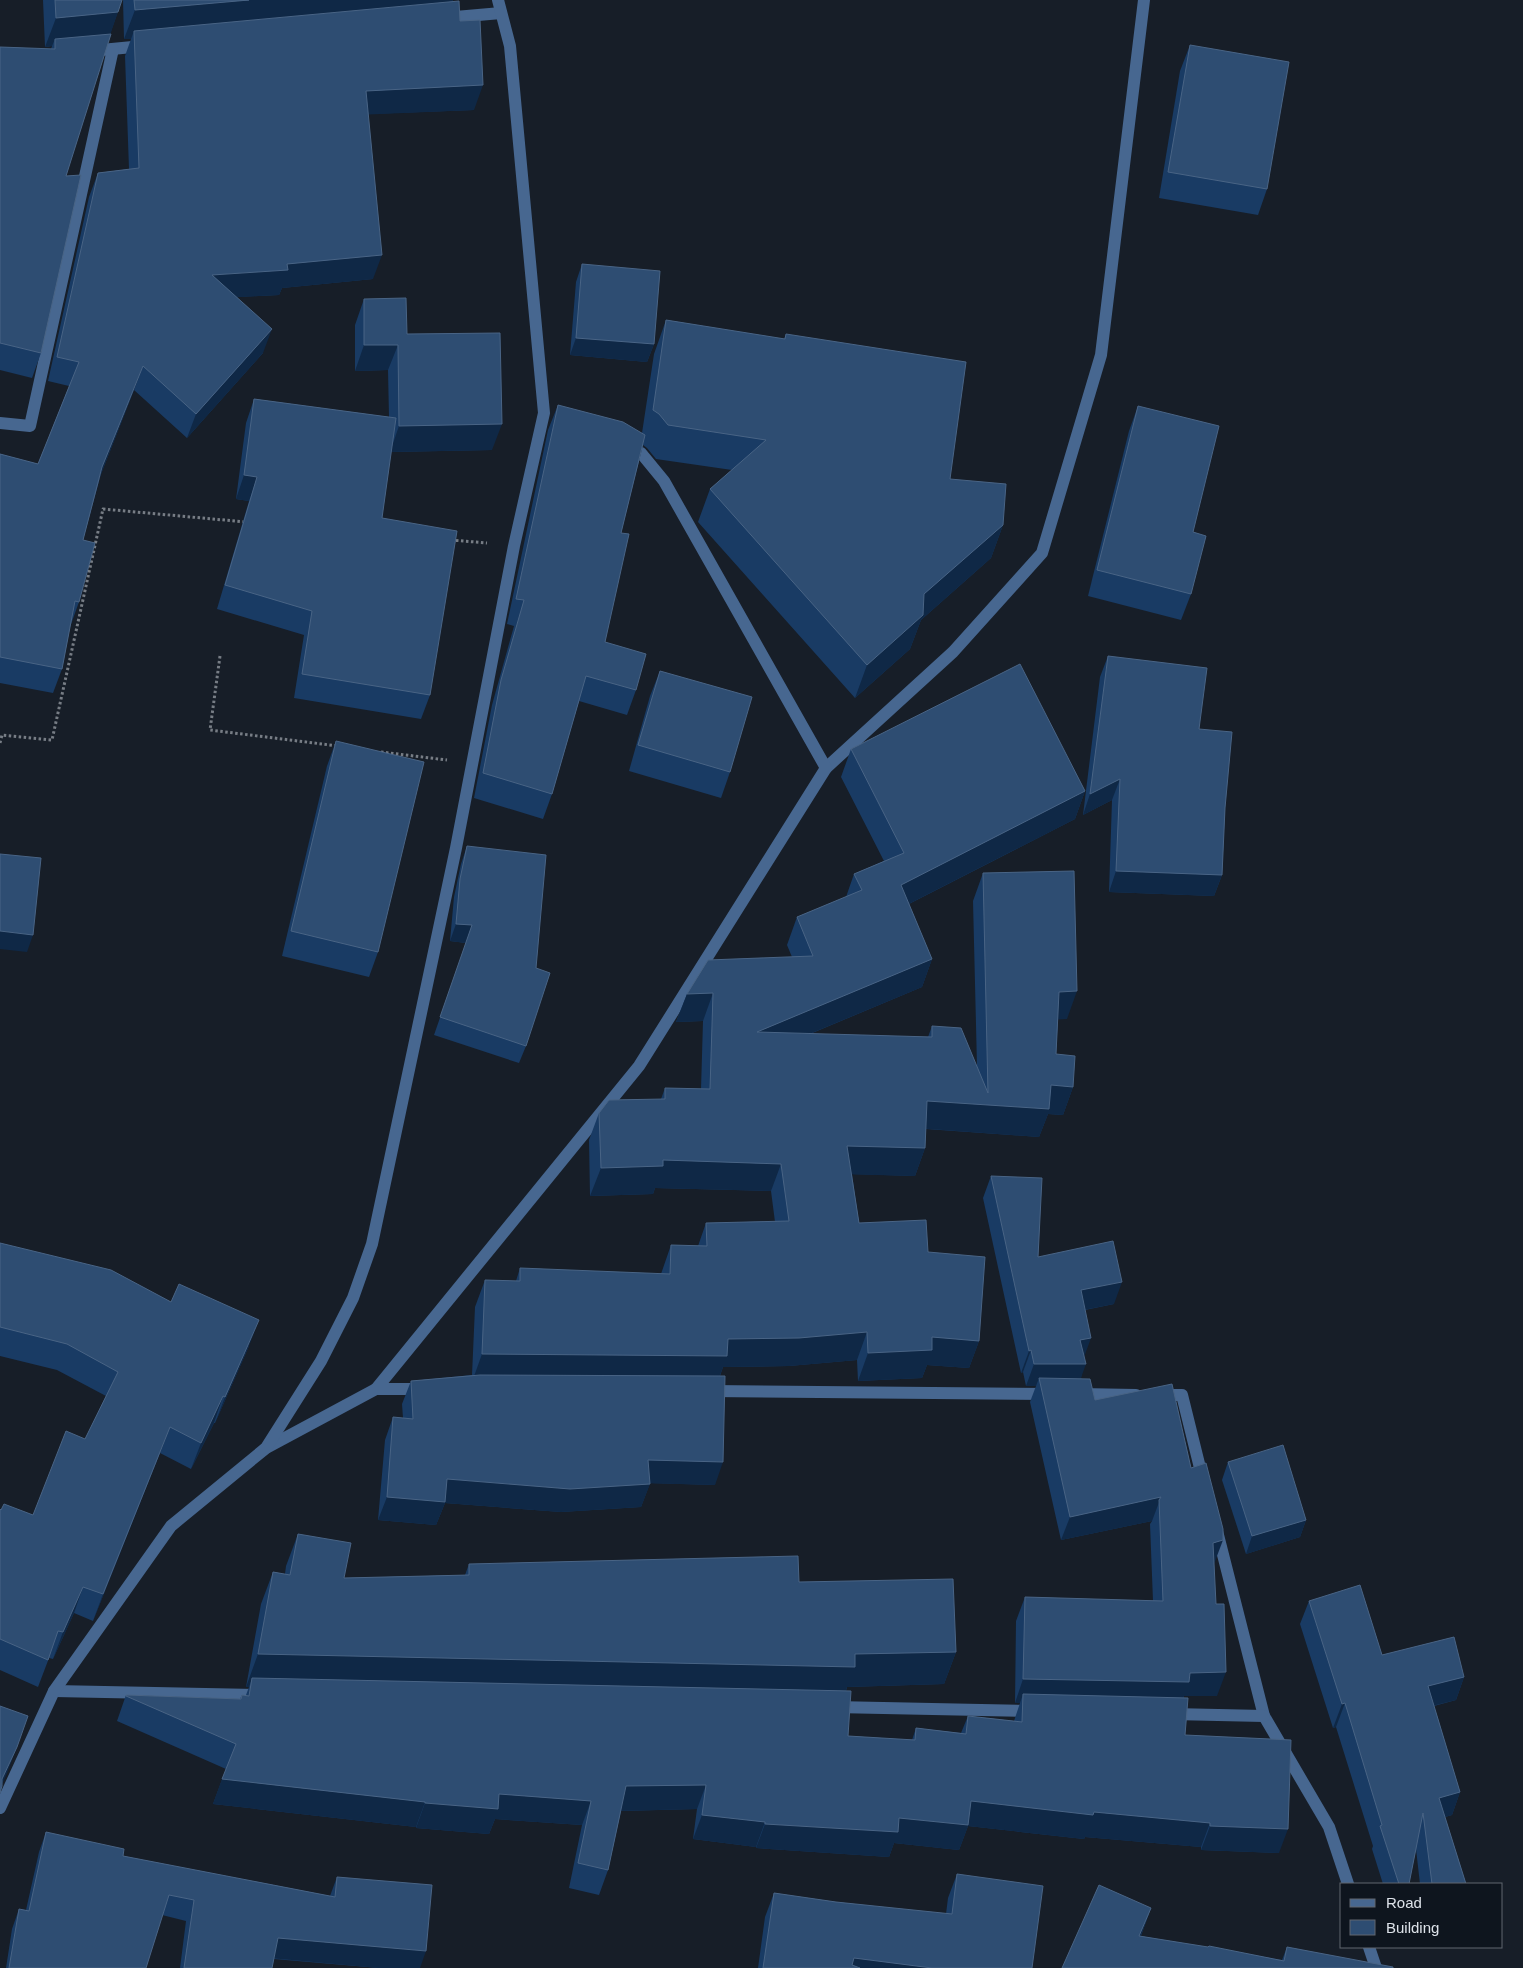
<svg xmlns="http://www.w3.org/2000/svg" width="1523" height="1968" font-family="Arial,sans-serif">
<rect width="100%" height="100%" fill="#171e28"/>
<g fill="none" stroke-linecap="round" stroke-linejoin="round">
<!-- path -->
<g stroke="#777d85" stroke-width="3" stroke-dasharray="2.5 2.5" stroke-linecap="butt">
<polyline points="451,540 487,543"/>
<polyline points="220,656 210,730 338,746"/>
<polyline points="0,743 2,735 52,740 103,509 246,522"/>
<polyline points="381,752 447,760"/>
</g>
<!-- minor -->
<g stroke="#476790" stroke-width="12">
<polyline points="444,18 501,13"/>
<polyline points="91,51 143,46"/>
<polyline points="0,423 30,426 113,49"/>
<polyline points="826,768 953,652 1042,553 1101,355 1144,0"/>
<polyline points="376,1389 639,1066 826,768 664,481 641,453 628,445"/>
<polyline points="709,1391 1049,1394"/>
<polyline points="1079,1394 1136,1395"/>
<polyline points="1159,1395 1182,1395 1203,1480"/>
<polyline points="268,1447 376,1389 424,1389"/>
<polyline points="1217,1531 1264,1716 1329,1827 1348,1884"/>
<polyline points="54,1691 262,1695"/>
<polyline points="834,1707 1034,1711"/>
<polyline points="1172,1714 1264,1716"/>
<polyline points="0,1808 54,1691 171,1526 266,1448 321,1361 353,1298 372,1244 456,848 514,546 544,413 510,46 498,0"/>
<polyline points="1369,1947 1376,1968"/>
</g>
</g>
<!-- wall -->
<g fill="#193b64">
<polygon points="43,0 122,0 110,34 66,176 41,353 32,378 0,370 0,47 51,49 52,46 45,47"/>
<polygon points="123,0 453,0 452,2 460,21 474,110 368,114 373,279 282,288 279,295 237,297 263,353 187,438 134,390 101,474 83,540 79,602 70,627 62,669 53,693 0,683 0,454 38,464 69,386 48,381 89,197 98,173 129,169 125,56 131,39 124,39"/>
<polygon points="1190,45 1267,189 1258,215 1159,198 1180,71"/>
<polygon points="582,264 654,344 647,362 570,355 576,282"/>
<polygon points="364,299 492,450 391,452 382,518 430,695 421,719 294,698 304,635 217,609 249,501 236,499 246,423 254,399 389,417 388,370 355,371 355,325"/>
<polygon points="666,320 784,339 786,334 1003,525 991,558 921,620 910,649 855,698 698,522 710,489 732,470 656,459 647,448 643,445 621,533 605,642 636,690 627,715 579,701 552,794 543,819 474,798 492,705 514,626 507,624 548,430 558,405 642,433 654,354"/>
<polygon points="1138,406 1193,532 1191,594 1181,620 1088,596 1129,431"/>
<polygon points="1108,656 1199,729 1225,808 1222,875 1214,896 1109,892 1112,800 1083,815 1100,677"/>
<polygon points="660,671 730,772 721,798 629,771 650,696"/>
<polygon points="336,741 378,952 369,977 282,956 327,766"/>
<polygon points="851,749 1085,791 1075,819 909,904 932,959 922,987 810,1034 928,1037 932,1026 977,1066 973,901 983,873 1067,1019 1058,1019 1056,1054 1073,1087 1063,1115 1048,1114 1039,1137 926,1129 925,1148 915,1176 852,1174 859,1223 928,1252 979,1341 969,1368 927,1365 922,1378 858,1381 857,1360 789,1366 723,1367 720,1376 715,1485 650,1483 641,1507 561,1512 445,1503 436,1525 378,1520 385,1440 393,1417 403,1418 402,1404 411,1381 472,1375 475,1307 485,1280 516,1281 520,1268 661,1274 671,1245 698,1246 706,1223 775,1222 771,1191 655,1188 653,1194 590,1196 589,1140 599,1113 661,1099 665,1088 701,1089 703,1021 676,1022 687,994 792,957 787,945 797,917 846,897 854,874 884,861 841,777"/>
<polygon points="467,846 526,1046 519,1063 434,1035 466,943 450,941 454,897 461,864"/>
<polygon points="991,1176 1038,1257 1114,1304 1085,1310 1084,1356 1081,1378 1095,1400 1191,1468 1214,1564 1217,1696 1184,1696 1185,1735 1279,1853 1201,1850 1201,1847 1085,1837 1084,1839 968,1826 959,1850 894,1843 889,1857 756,1848 756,1847 693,1839 697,1809 621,1811 608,1870 599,1895 569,1888 582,1825 495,1819 489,1834 416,1828 416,1827 213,1804 226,1769 117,1721 126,1695 240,1699 242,1695 246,1695 249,1687 246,1687 261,1604 273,1572 285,1574 286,1566 298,1534 344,1578 465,1575 469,1564 799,1582 956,1652 944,1684 847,1687 846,1691 848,1736 912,1740 916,1728 961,1733 968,1716 1014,1721 1020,1703 1015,1703 1016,1621 1025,1597 1153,1601 1150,1524 1152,1521 1061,1540 1030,1402 1036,1386 1026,1386 1023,1372 1021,1373 983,1198"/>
<polygon points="0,1243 249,1346 215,1423 214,1423 191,1469 160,1453 93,1621 74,1613 53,1659 49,1658 38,1687 0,1670 0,1509 33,1515 85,1439 106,1396 57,1370 0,1356"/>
<polygon points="1228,1462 1306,1520 1300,1537 1246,1554 1222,1480"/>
<polygon points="1309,1601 1382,1655 1464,1677 1456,1700 1434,1706 1460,1792 1452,1815 1445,1817 1466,1884 1420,1884 1416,1849 1409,1884 1383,1884 1372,1849 1373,1846 1336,1727 1333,1728 1300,1624"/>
<polygon points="46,1832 123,1856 330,1896 337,1877 420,1968 379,1968 274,1959 272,1968 180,1968 186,1921 162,1915 146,1968 6,1968 12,1929 19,1909 26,1910 39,1852"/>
<polygon points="957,1874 1032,1968 758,1968 765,1917 774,1893 836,1902 946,1914 948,1898"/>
<polygon points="1151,1908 1141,1936 1282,1960 1287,1947 1393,1968 1062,1968"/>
</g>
<!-- shaded-wall -->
<g fill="#0f2846">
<polygon points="249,0 453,0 449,10 134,31 131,39 124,39 135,10"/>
<polygon points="118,12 108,41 55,39 52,46 45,47 56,18"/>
<polygon points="483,85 474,110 357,115 366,91"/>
<polygon points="382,255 373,279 282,288 279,295 203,299 212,275 287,264"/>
<polygon points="272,329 263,353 187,438 196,414"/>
<polygon points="576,338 654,344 647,362 570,355"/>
<polygon points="364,345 398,345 388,370 355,371"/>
<polygon points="143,366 134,390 94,492 102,467"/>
<polygon points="502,424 492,450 390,452 399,426"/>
<polygon points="244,475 257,477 249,501 236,499"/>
<polygon points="1003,525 991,558 921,620 910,649 855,698 867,665 924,594"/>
<polygon points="1120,779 1112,800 1083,815 1090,794"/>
<polygon points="1085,791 1075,819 891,913 901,885"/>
<polygon points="1116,871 1222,875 1214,896 1109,892"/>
<polygon points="456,924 472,925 466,943 450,941"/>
<polygon points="0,931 33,935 27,952 0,949"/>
<polygon points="932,959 922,987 747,1060 757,1032"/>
<polygon points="1077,991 1067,1019 1049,1020 1059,992"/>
<polygon points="713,993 703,1021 676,1022 687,994"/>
<polygon points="1051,1085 1073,1087 1063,1115 1048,1114 1039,1137 916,1128 927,1101"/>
<polygon points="847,1146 925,1148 915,1176 837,1174"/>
<polygon points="663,1160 781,1164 771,1191 655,1188 653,1194 590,1196 601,1168"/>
<polygon points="1122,1282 1114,1304 1073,1312 1081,1290"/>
<polygon points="259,1320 249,1346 215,1423 225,1397"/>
<polygon points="867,1332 857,1360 789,1366 723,1367 717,1383 472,1382 482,1354 728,1339"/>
<polygon points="932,1337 979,1341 969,1368 927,1365 922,1378 858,1381 868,1353"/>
<polygon points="1091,1338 1083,1360 1080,1340"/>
<polygon points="1031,1350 1023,1372 1021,1373 1029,1351"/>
<polygon points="1034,1364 1086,1364 1078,1386 1039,1378 1036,1386 1026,1386"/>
<polygon points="223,1396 214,1423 191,1469 201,1443"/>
<polygon points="170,1427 160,1453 93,1621 103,1594"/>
<polygon points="648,1460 723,1462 715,1485 640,1483"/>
<polygon points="447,1479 650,1484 641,1507 561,1512 445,1503 436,1525 378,1520 387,1497"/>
<polygon points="1161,1497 1152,1521 1061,1540 1070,1517"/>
<polygon points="1306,1520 1300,1537 1246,1554 1252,1536"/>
<polygon points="1223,1540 1214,1564 1213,1543"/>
<polygon points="83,1587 74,1613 53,1659 63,1632"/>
<polygon points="956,1652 944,1684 847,1687 843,1699 252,1678 249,1687 246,1687 258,1654 855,1654"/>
<polygon points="1226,1672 1217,1696 1184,1696 1181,1706 1023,1694 1020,1703 1015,1703 1023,1679 1190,1673"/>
<polygon points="1464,1677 1456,1700 1420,1709 1428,1686"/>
<polygon points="1345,1703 1336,1727 1333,1728 1342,1704"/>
<polygon points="17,1747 7,1773 0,1789 2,1779"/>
<polygon points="222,1779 425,1802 416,1827 213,1804"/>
<polygon points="706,1785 697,1809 617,1811 626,1786"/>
<polygon points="1460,1792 1452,1815 1430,1821 1439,1798"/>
<polygon points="499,1794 591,1801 582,1825 495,1819 489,1834 416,1828 425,1803"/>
<polygon points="971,1801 1094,1812 1210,1823 1201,1847 1085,1837 1084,1839 968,1826 959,1850 894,1843 889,1857 756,1848 765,1824 899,1818"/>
<polygon points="702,1815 765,1822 756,1847 693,1839"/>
<polygon points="1210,1826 1288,1829 1279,1853 1201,1850"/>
<polygon points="1151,1908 1143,1930 1131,1958 1139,1936"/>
<polygon points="278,1938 426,1951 420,1968 379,1968 270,1958"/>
<polygon points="854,1958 932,1968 851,1968"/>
</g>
<!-- building -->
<g fill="#2e4d72" stroke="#496485">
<polygon points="55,0 122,0 118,12 56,18"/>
<polygon points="134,0 249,0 135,10"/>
<polygon points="459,1 460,21 480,20 483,85 366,91 382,255 287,264 288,270 212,275 272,329 196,414 143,366 102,467 83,540 95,543 79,602 75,601 62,669 0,657 0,454 38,464 79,362 57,357 98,173 139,168 134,31"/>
<polygon points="111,34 66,176 81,175 41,353 0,343 0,47 55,49 55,39"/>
<polygon points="1190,45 1289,62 1267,189 1168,172"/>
<polygon points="582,264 660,271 654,344 576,338"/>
<polygon points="406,298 407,334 500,333 502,424 399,426 398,345 364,345 364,299"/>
<polygon points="666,320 785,339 786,334 966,362 950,479 1006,484 1003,525 924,594 923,615 867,665 710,489 766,440 668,425 659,414 653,410"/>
<polygon points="254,399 396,418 382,518 457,531 430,695 302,674 312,611 225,585 257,477 244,475"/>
<polygon points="558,405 623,422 645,435 621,533 629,534 605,642 646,654 636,690 586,676 552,794 483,773 501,680 524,600 516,599"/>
<polygon points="1138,406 1219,426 1193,532 1206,536 1191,594 1097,570"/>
<polygon points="1108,656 1207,668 1199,729 1232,732 1225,808 1222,875 1116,871 1120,779 1090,794"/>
<polygon points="1020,664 1085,791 901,885 932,959 757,1032 932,1037 932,1026 961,1028 988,1093 983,873 1074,871 1077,991 1059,992 1056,1054 1075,1056 1073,1087 1051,1085 1049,1109 927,1101 925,1148 847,1146 859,1223 926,1220 928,1252 985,1257 979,1341 932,1337 932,1350 868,1353 867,1332 799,1338 728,1339 727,1356 482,1354 485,1280 520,1281 520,1268 670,1274 671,1245 707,1246 706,1223 789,1221 781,1164 663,1160 663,1166 601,1168 599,1113 609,1100 665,1099 665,1088 710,1089 713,993 687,994 708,960 813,956 797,917 862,890 854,874 904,853 851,749"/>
<polygon points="660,671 752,697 730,772 638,745"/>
<polygon points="336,741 424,762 378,952 291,931"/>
<polygon points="467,846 546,855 536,968 550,973 526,1046 440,1017 472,925 456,924 460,879"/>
<polygon points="0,854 41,858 33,935 0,931"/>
<polygon points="991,1176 1042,1178 1038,1257 1113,1241 1122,1282 1081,1290 1091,1338 1080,1340 1086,1364 1034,1364 1031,1350 1029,1351"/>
<polygon points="0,1243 111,1270 171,1302 179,1284 259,1320 225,1397 223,1396 201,1443 170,1427 103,1594 83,1587 63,1632 58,1631 48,1660 0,1639 0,1509 1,1510 4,1504 33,1515 66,1431 85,1439 118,1372 67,1344 0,1327"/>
<polygon points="480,1375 725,1376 723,1462 648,1460 650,1484 570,1489 447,1479 445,1502 387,1497 393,1417 413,1419 411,1381"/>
<polygon points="1039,1378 1090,1379 1095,1400 1172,1384 1191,1468 1206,1463 1223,1529 1223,1540 1213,1543 1216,1604 1224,1604 1226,1672 1190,1673 1189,1682 1023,1679 1025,1597 1163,1601 1159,1500 1161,1497 1070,1517"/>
<polygon points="1283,1445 1306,1520 1252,1536 1228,1462"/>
<polygon points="298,1534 351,1543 344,1578 469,1575 469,1564 798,1556 799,1582 953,1579 956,1652 855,1654 855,1667 258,1654 273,1572 290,1575"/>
<polygon points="1360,1585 1382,1655 1454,1637 1464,1677 1428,1686 1460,1792 1439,1798 1466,1884 1432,1884 1423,1813 1409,1884 1399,1884 1380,1826 1382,1825 1345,1703 1342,1704 1309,1601"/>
<polygon points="252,1678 851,1691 848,1736 915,1740 916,1728 966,1734 968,1716 1022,1722 1023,1694 1188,1698 1185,1735 1291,1740 1288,1829 1210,1826 1210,1823 1094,1812 1093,1815 971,1801 968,1825 899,1818 898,1832 765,1824 765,1822 702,1815 706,1785 626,1786 608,1870 578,1863 591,1801 499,1794 498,1809 425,1803 425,1802 222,1779 236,1744 126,1696 126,1695 241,1699 242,1695 249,1696"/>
<polygon points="0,1706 28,1716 17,1747 2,1779 2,1786 0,1793"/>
<polygon points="46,1832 124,1849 123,1856 335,1897 337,1877 432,1885 426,1951 278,1938 272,1968 184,1968 194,1900 169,1895 146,1968 9,1968 19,1909 29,1911"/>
<polygon points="957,1874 1043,1886 1032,1968 932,1968 854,1958 852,1965 860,1968 763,1968 774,1893 836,1902 952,1914"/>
<polygon points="1099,1885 1151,1908 1139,1936 1208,1947 1209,1946 1284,1961 1287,1947 1393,1967 1393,1968 1062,1968"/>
</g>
<!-- legend -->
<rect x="1340" y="1883" width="162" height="65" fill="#0e151e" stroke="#61676f"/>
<rect x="1350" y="1899" width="25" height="8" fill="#476790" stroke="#61676f"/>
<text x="1386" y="1908" font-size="15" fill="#dde2e9">Road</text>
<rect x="1350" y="1920" width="25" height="15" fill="#2e4d72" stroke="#61676f"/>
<text x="1386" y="1933" font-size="15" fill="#dde2e9">Building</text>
</svg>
